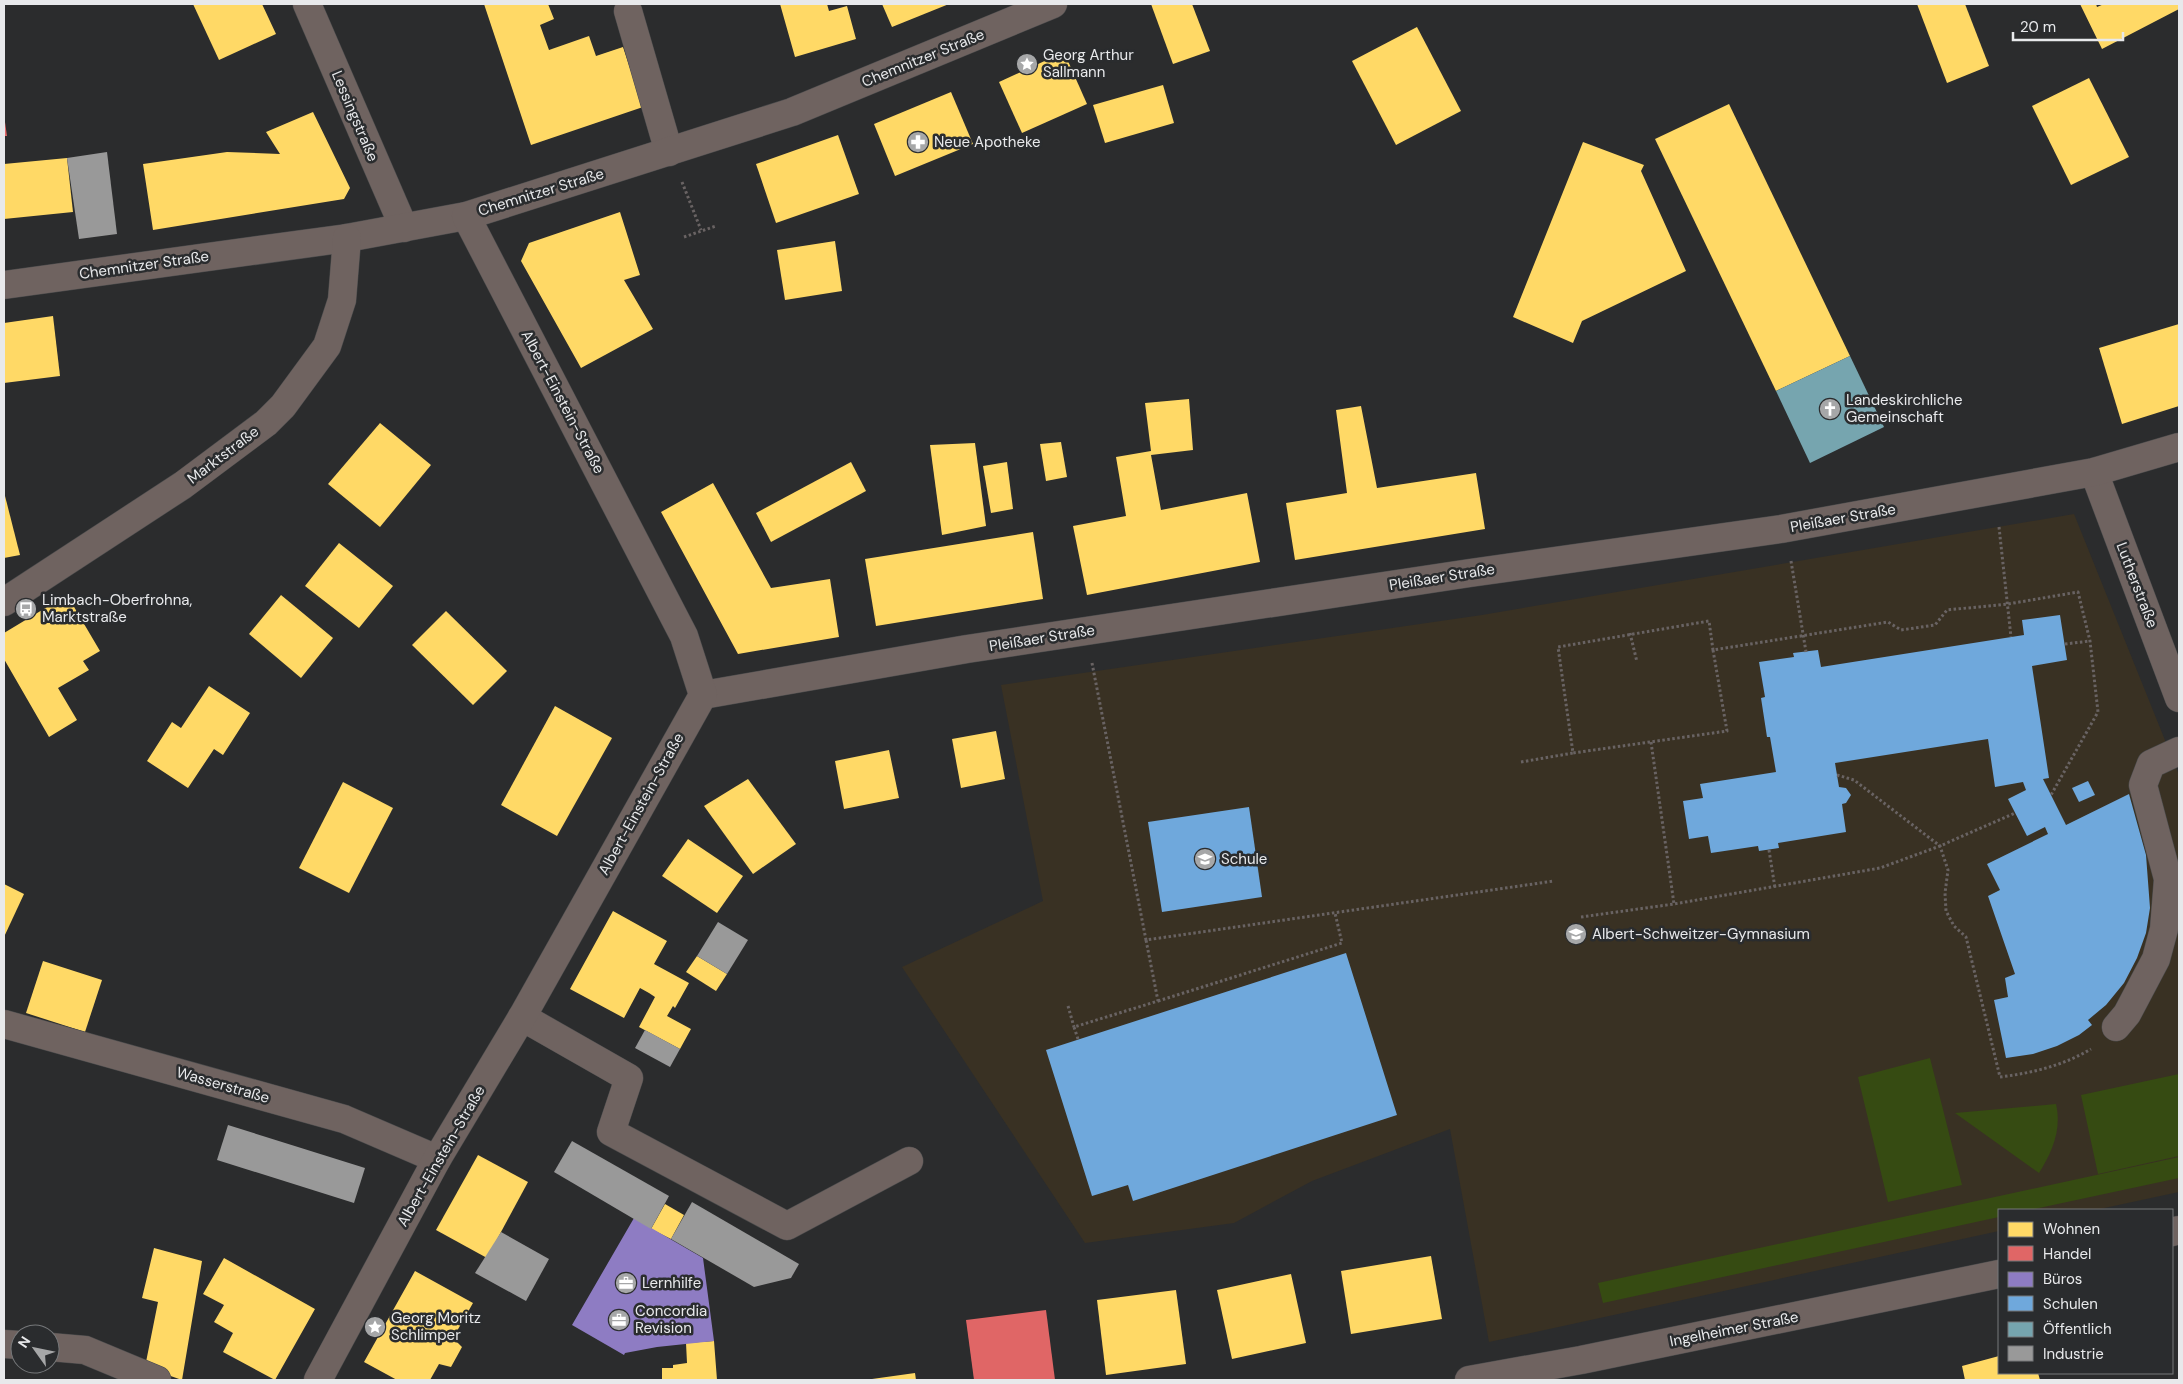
<svg xmlns="http://www.w3.org/2000/svg" width="2183" height="1384" font-family="'DM Sans',sans-serif">
<rect width="100%" height="100%" fill="#2b2c2d"/>
<!-- education -->
<polygon fill="#393123" points="2074,514 2179,775 2179,1192 2095,1210 1999,1210 1999,1231 1489,1342 1450,1129 1312,1181 1234,1223 1085,1243 902,967 1043,901 1001,685 1482,615"/>
<!-- green -->
<g fill="#364b12">
<polygon points="1930,1058 1962,1185 1888,1202 1858,1077"/>
<polygon points="2179,1074 2179,1156 2098,1174 2081,1095"/>
<path d="M 2056,1104 C 2062,1130 2052,1152 2039,1173 L 1955,1113 Z"/>
<polygon points="2179,1157 2179,1178 2030,1210 1999,1210 1999,1217 1603,1303 1598,1283"/>
</g>
<!-- homes -->
<g fill="#ffd966">
<polygon points="193,4 262,4 276,34 219,60"/>
<polygon points="484,4 548,4 554,19 540,25 549,50 589,36 596,56 623,47 643,107 531,145"/>
<polygon points="780,4 827,4 829,11 847,6 856,39 795,57"/>
<polygon points="882,4 949,4 892,27"/>
<polygon points="1151,4 1192,4 1210,51 1173,64"/>
<polygon points="1917,4 1965,4 1989,66 1947,83"/>
<polygon points="2080,4 2096,4 2097,7 2104,4 2179,4 2179,9 2102,49"/>
<polygon points="1417,27 1461,111 1396,145 1352,61"/>
<polygon points="1064,52 1087,104 1022,133 999,82"/>
<polygon points="2089,78 2129,157 2071,185 2032,106"/>
<polygon points="1163,85 1174,123 1105,143 1093,105"/>
<polygon points="951,92 973,144 895,176 874,124"/>
<polygon points="1729,104 1850,356 1776,391 1655,139"/>
<polygon points="313,112 350,188 344,199 153,230 143,164 227,152 280,154 266,132"/>
<polygon points="838,135 859,194 776,223 756,164"/>
<polygon points="1583,142 1644,165 1641,171 1686,271 1582,321 1573,343 1513,317"/>
<polygon points="67,158 73,212 4,219 4,164"/>
<polygon points="620,212 640,275 624,280 653,329 581,368 521,261 529,243"/>
<polygon points="835,241 842,291 785,300 777,250"/>
<polygon points="53,316 60,376 4,383 4,323"/>
<polygon points="2179,324 2179,406 2122,424 2099,348"/>
<polygon points="1189,399 1193,450 1151,455 1161,510 1247,493 1260,562 1087,595 1073,526 1126,516 1116,457 1151,451 1145,403"/>
<polygon points="1361,406 1377,488 1476,473 1485,529 1295,560 1286,503 1347,493 1336,410"/>
<polygon points="380,423 431,465 380,527 328,484"/>
<polygon points="1061,442 1067,477 1046,481 1040,444"/>
<polygon points="975,443 986,526 942,535 930,445"/>
<polygon points="851,462 866,491 771,542 756,513"/>
<polygon points="1007,462 1013,509 991,513 983,466"/>
<polygon points="713,483 771,588 830,579 839,637 738,654 661,512"/>
<polygon points="4,492 20,555 4,558"/>
<polygon points="1033,532 1043,599 876,626 865,559"/>
<polygon points="339,543 393,586 359,628 305,586"/>
<polygon points="67,595 100,651 83,661 89,670 58,688 77,720 49,737 4,659 4,633"/>
<polygon points="281,595 333,638 301,678 249,634"/>
<polygon points="446,611 507,671 473,705 412,645"/>
<polygon points="209,686 250,713 223,755 214,749 188,788 147,761 172,722 181,728"/>
<polygon points="555,706 612,738 557,836 501,805"/>
<polygon points="996,731 1005,779 961,788 952,739"/>
<polygon points="889,750 899,798 844,809 835,761"/>
<polygon points="748,779 796,844 753,874 704,806"/>
<polygon points="343,782 393,808 349,893 299,868"/>
<polygon points="688,839 743,876 717,913 662,876"/>
<polygon points="4,884 24,894 4,937"/>
<polygon points="613,911 667,941 654,964 689,983 675,1008 673,1006 667,1016 691,1029 680,1049 639,1027 655,997 649,993 640,988 624,1018 570,989"/>
<polygon points="697,956 727,974 716,991 686,972"/>
<polygon points="43,961 102,980 85,1032 26,1013"/>
<polygon points="478,1155 528,1182 487,1258 436,1230"/>
<polygon points="665,1204 684,1215 671,1239 651,1229"/>
<polygon points="154,1248 202,1261 182,1380 145,1367 158,1302 142,1298"/>
<polygon points="1431,1256 1442,1319 1351,1334 1341,1271"/>
<polygon points="224,1258 315,1309 275,1380 223,1352 233,1333 214,1322 224,1305 203,1294"/>
<polygon points="415,1271 473,1303 453,1338 462,1347 451,1367 439,1364 430,1380 397,1380 364,1362"/>
<polygon points="1291,1274 1306,1343 1232,1359 1217,1290"/>
<polygon points="1176,1290 1186,1364 1106,1375 1097,1300"/>
<polygon points="714,1341 717,1380 662,1380 662,1368 673,1368 673,1365 687,1363 686,1343"/>
<polygon points="1999,1356 1999,1373 2038,1373 2040,1380 1965,1380 1962,1366"/>
<polygon points="915,1373 916,1380 872,1380 872,1379"/>
</g>
<!-- shops -->
<g fill="#e06666">
<polygon points="4,115 7,136 4,136"/>
<polygon points="1046,1310 1055,1380 974,1380 966,1320"/>
</g>
<!-- offices -->
<polygon fill="#8e7cc3" points="634,1218 703,1258 714,1341 657,1347 625,1353 624,1355 572,1325"/>
<!-- schools -->
<g fill="#6fa8dc">
<polygon points="2060,615 2067,660 2032,666 2049,778 2043,779 2066,825 2129,794 2146,855 2150,908 2146,933 2137,958 2124,983 2106,1005 2088,1020 2092,1025 2079,1035 2057,1046 2033,1054 2006,1058 1994,1000 2008,997 2005,978 2015,974 1988,896 2000,890 1987,864 2048,834 2045,827 2027,836 2008,799 2026,790 2023,782 1995,787 1988,739 1835,763 1839,787 1846,788 1851,795 1846,803 1842,804 1846,832 1778,843 1779,848 1759,851 1758,846 1711,853 1708,836 1689,839 1683,801 1703,798 1700,784 1776,772 1770,737 1767,737 1761,698 1765,697 1759,662 1794,657 1793,653 1818,650 1821,667 2024,635 2022,620"/>
<polygon points="2088,781 2095,795 2079,802 2072,788"/>
<polygon points="1249,807 1262,897 1162,912 1148,822"/>
<polygon points="1346,953 1397,1115 1133,1201 1128,1185 1092,1196 1046,1050"/>
</g>
<!-- public -->
<polygon fill="#76a5af" points="1850,356 1884,427 1810,463 1776,391"/>
<!-- industry -->
<g fill="#999">
<polygon points="107,152 117,234 79,239 67,158"/>
<polygon points="718,922 748,940 727,974 697,956"/>
<polygon points="645,1030 680,1049 670,1067 635,1048"/>
<polygon points="228,1125 365,1168 354,1203 217,1160"/>
<polygon points="572,1141 669,1196 651,1229 554,1172"/>
<polygon points="692,1202 799,1264 791,1278 754,1287 671,1239"/>
<polygon points="501,1232 549,1259 526,1301 475,1273"/>
</g>
<g fill="none" stroke-linecap="round" stroke-linejoin="round">
<!-- minor casing -->
<g stroke="#494a4b" stroke-width="29">
<g id="minor">
<polyline points="307,4 404,228"/>
<polyline points="628,11 669,152"/>
<polyline points="4,285 347,238 466,216 792,112 1053,4"/>
<polyline points="2094,472 2179,698"/>
<polyline points="4,602 183,485 266,423 283,406 327,346 342,300 347,238"/>
<polyline points="703,695 967,649 1470,573 1781,529 2094,472 2179,447"/>
<polyline points="522,1017 629,1078 611,1132 787,1226 909,1161"/>
<polyline points="4,1024 344,1119 437,1159"/>
<polyline points="2116,1027 2127,1014 2156,959 2164,929 2168,879 2143,785 2151,764 2179,751"/>
<polyline points="2172,1232 2179,1230"/>
<polyline points="4,1344 20,1345"/>
<polyline points="50,1347 85,1350 157,1380"/>
<polyline points="318,1380 437,1159 522,1017 703,695 684,636 466,216"/>
<polyline points="1469,1380 1581,1360 1999,1274"/>
</g>
</g>
<!-- path -->
<g stroke="#696363" stroke-width="3" stroke-dasharray="2.5 2.5" stroke-linecap="butt">
<polyline points="682,182 701,230"/>
<polyline points="684,237 716,226"/>
<polyline points="1999,527 2011,637"/>
<polyline points="1791,561 1806,652"/>
<polyline points="1630,633 1637,662"/>
<polyline points="2065,644 2090,641"/>
<polyline points="1713,650 1727,731 1573,753 1558,647 1709,621 1713,650 1888,622 1901,630 1935,625 1947,610 2008,604 2078,592 2090,641 2098,712 2051,795"/>
<polyline points="1092,663 1146,940 1554,881"/>
<polyline points="1651,742 1674,904"/>
<polyline points="1521,762 1573,753"/>
<path d="M 1837,775 L 1854,780 L 1940,846 L 1948,870 L 1945,893 L 1946,911 L 1954,926 L 1966,937 L 2000,1077 C 2032,1073 2062,1066 2091,1049"/>
<polyline points="1769,850 1775,888"/>
<polyline points="1581,917 1674,904 1880,868 1940,846 2015,813"/>
<polyline points="1158,1001 1342,943 1335,913"/>
<polyline points="1068,1006 1074,1027"/>
<polyline points="1078,1039 1074,1027 1158,1001 1146,940"/>
</g>
<!-- minor -->
<use href="#minor" stroke="#6f6360" stroke-width="28"/>
</g>
<!-- icons -->
<defs>
<g id="sight-disc" transform="scale(1.125)"><circle r="9.5" fill="#a6a7a8" stroke="#2a2c2e"/><path d="M0-6L1.8-2.2L6-1.7L2.9 1.2L3.7 5.4L0 3.3L-3.7 5.4L-2.9 1.2L-6-1.7L-1.8-2.2Z" fill="#fff"/></g>
<g id="pharmacy-disc" transform="scale(1.125)"><circle r="9.5" fill="#a6a7a8" stroke="#2a2c2e"/><path d="M-2-6h4v4h4v4h-4v4h-4v-4h-4v-4h4Z" fill="#fff"/></g>
<g id="church-disc" transform="scale(1.125)"><circle r="9.5" fill="#a6a7a8" stroke="#2a2c2e"/><path d="M-1.2-6h2.4v3.5h3.3v2.4h-3.3V6h-2.4V-.1h-3.3v-2.4h3.3Z" fill="#fff"/></g>
<g id="bus-disc" transform="scale(1.125)"><circle r="9.5" fill="#a6a7a8" stroke="#2a2c2e"/><path d="M-5-6H5V4H4V6H2V4H-2V6H-4V4H-5ZM-3.5-4V0h7V-4ZM-3.5 1.2v1.5H-2V1.2ZM2 1.2v1.5H3.5V1.2Z" fill="#fff"/></g>
<g id="school-disc" transform="scale(1.125)"><circle r="9.5" fill="#a6a7a8" stroke="#2a2c2e"/><path d="M0-5L7-2L0 1L-7-2ZM-4 1L0 2.5L4 1V4Q0 6-4 4Z" fill="#fff"/></g>
<g id="office-disc" transform="scale(1.125)"><circle r="9.5" fill="#a6a7a8" stroke="#2a2c2e"/><path d="M-6-3h4V-5.5h4V-3h4V5H-6ZM-1-4.5V-3h2v-1.5ZM-6 0V1H6V0Z" fill="#fff"/></g>
</defs>
<g fill-rule="evenodd">
<use href="#sight-disc" x="1027" y="64"/>
<use href="#pharmacy-disc" x="918" y="142"/>
<use href="#church-disc" x="1830" y="409"/>
<use href="#bus-disc" x="26" y="609"/>
<use href="#school-disc" x="1205" y="859"/>
<use href="#school-disc" x="1576" y="934"/>
<use href="#office-disc" x="626" y="1283"/>
<use href="#office-disc" x="619" y="1320"/>
<use href="#sight-disc" x="375" y="1327"/>
</g>
<g text-anchor="middle" dominant-baseline="central" stroke-width="5" stroke-linejoin="round" paint-order="stroke">
<!-- poi labels -->
<g font-size="15" fill="#e8e9eb" stroke="#2a2c2e" text-anchor="start">
<text x="1043" y="55">Georg Arthur<tspan x="1043" dy="17">Sallmann</tspan></text>
<text x="934" y="142">Neue Apotheke</text>
<text x="1846" y="400">Landeskirchliche<tspan x="1846" dy="17">Gemeinschaft</tspan></text>
<text x="42" y="600">Limbach-Oberfrohna,<tspan x="42" dy="17">Marktstraße</tspan></text>
<text x="1221" y="859">Schule</text>
<text x="1592" y="934">Albert-Schweitzer-Gymnasium</text>
<text x="642" y="1283">Lernhilfe</text>
<text x="635" y="1311">Concordia<tspan x="635" dy="17">Revision</tspan></text>
<text x="391" y="1318">Georg Moritz<tspan x="391" dy="17">Schlimper</tspan></text>
</g>
<!-- street labels -->
<g font-size="15" fill="#e8e9eb" stroke="#2a2c2e">
<text transform="translate(923 58) rotate(-22)">Chemnitzer Straße</text>
<text transform="translate(355 116) rotate(67)">Lessingstraße</text>
<text transform="translate(541 192) rotate(-17)">Chemnitzer Straße</text>
<text transform="translate(144 265) rotate(-8)">Chemnitzer Straße</text>
<text transform="translate(563 402) rotate(62)">Albert-Einstein-Straße</text>
<text transform="translate(223 455) rotate(-37)">Marktstraße</text>
<text transform="translate(1843 518) rotate(-10)">Pleißaer Straße</text>
<text transform="translate(1442 577) rotate(-9)">Pleißaer Straße</text>
<text transform="translate(2137 585) rotate(69)">Lutherstraße</text>
<text transform="translate(1042 638) rotate(-9)">Pleißaer Straße</text>
<text transform="translate(641 804) rotate(-61)">Albert-Einstein-Straße</text>
<text transform="translate(223 1085) rotate(16)">Wasserstraße</text>
<text transform="translate(441 1156) rotate(-60)">Albert-Einstein-Straße</text>
<text transform="translate(1734 1329) rotate(-11)">Ingelheimer Straße</text>
</g>
</g>
<!-- border -->
<rect width="2183" height="1384" fill="none" stroke="#e8e9eb" stroke-width="10"/>
<!-- legend -->
<rect x="1998" y="1209" width="175" height="165" fill="#2a2c2e" stroke="#76787a"/>
<rect x="2008" y="1222" width="25" height="15" fill="#ffd966" stroke="#76787a"/>
<text x="2043" y="1234" font-size="15" fill="#e8e9eb">Wohnen</text>
<rect x="2008" y="1246" width="25" height="15" fill="#e06666" stroke="#76787a"/>
<text x="2043" y="1259" font-size="15" fill="#e8e9eb">Handel</text>
<rect x="2008" y="1272" width="25" height="15" fill="#8e7cc3" stroke="#76787a"/>
<text x="2043" y="1284" font-size="15" fill="#e8e9eb">Büros</text>
<rect x="2008" y="1296" width="25" height="15" fill="#6fa8dc" stroke="#76787a"/>
<text x="2043" y="1309" font-size="15" fill="#e8e9eb">Schulen</text>
<rect x="2008" y="1322" width="25" height="15" fill="#76a5af" stroke="#76787a"/>
<text x="2043" y="1334" font-size="15" fill="#e8e9eb">Öffentlich</text>
<rect x="2008" y="1346" width="25" height="15" fill="#999999" stroke="#76787a"/>
<text x="2043" y="1359" font-size="15" fill="#e8e9eb">Industrie</text>
<!-- north arrow -->
<g transform="translate(35 1349) rotate(303)"><circle r="24" fill="#2a2c2e" stroke="#76787a"/>
<path d="M0-4L9 19L0 12L-9 19Z" fill="#a6a7a8"/>
<text y="-8" font-size="14" font-weight="bold" text-anchor="middle" fill="#e8e9eb">N</text>
</g>
<!-- scale -->
<path d="M2013 32v8h110v-8" fill="none" stroke="#e8e9eb" stroke-width="2.5"/>
<text x="2020" y="32" font-size="15" fill="#e8e9eb" stroke="#2a2c2e" stroke-width="4" paint-order="stroke">20 m</text>
</svg>
